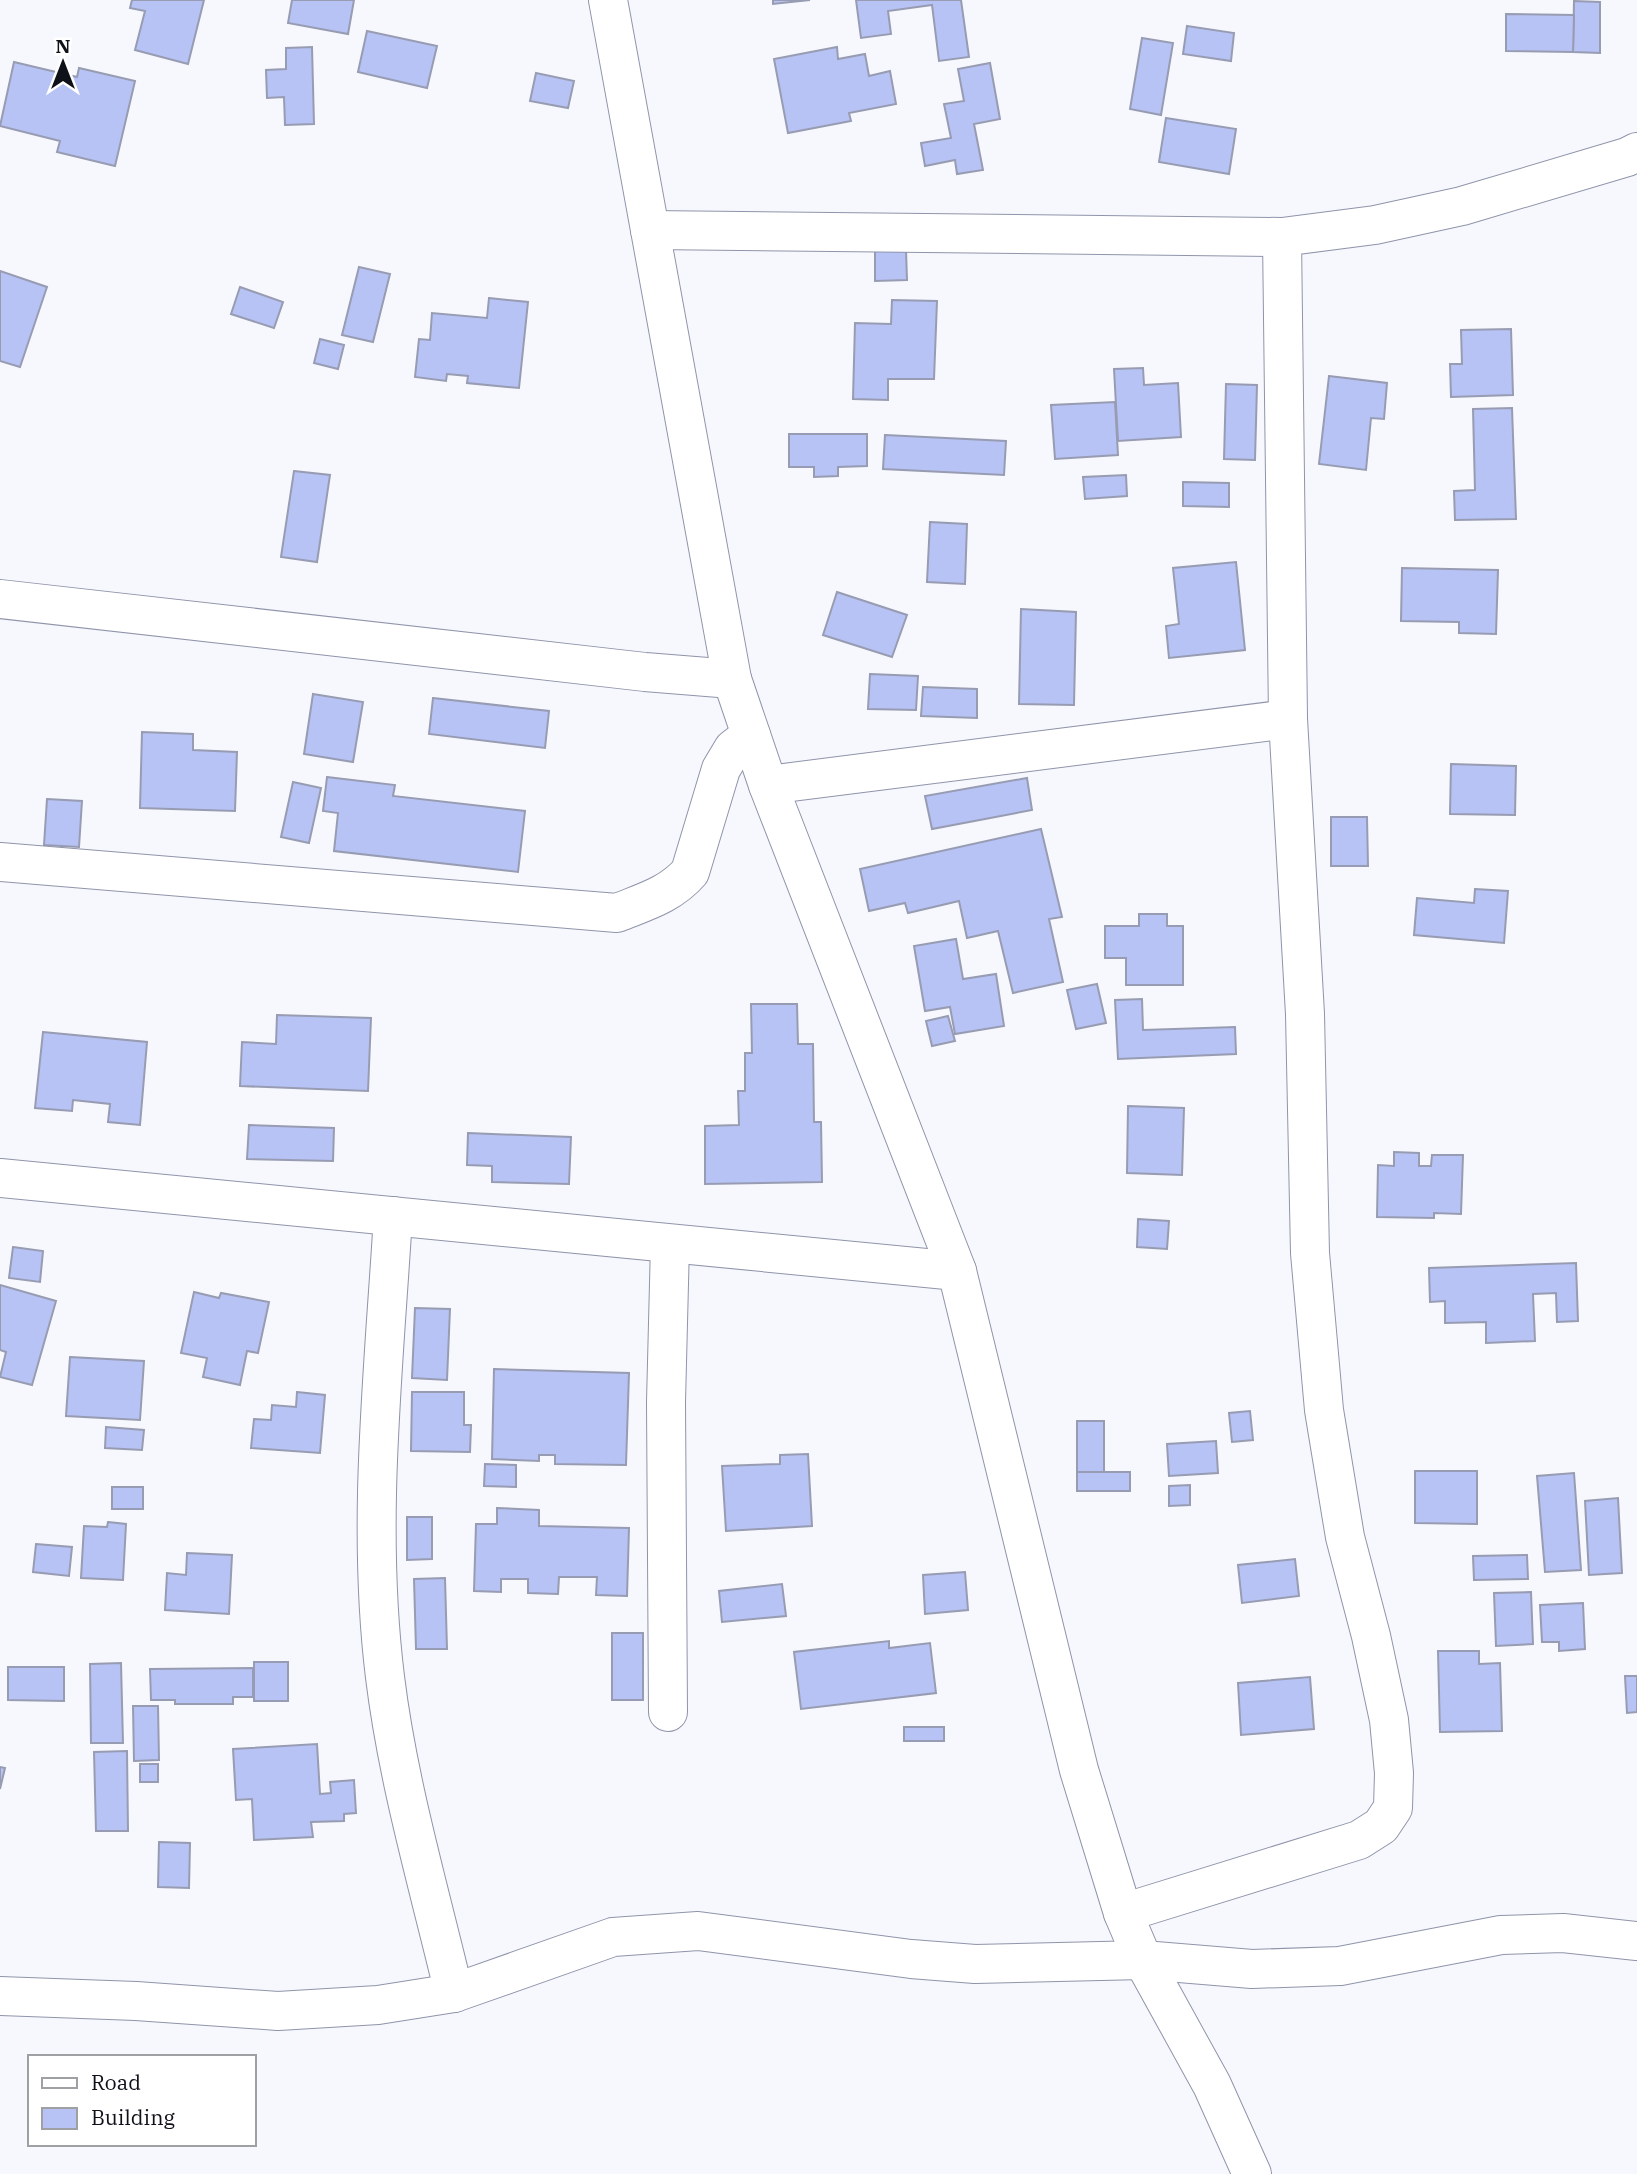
<svg xmlns="http://www.w3.org/2000/svg" width="1637" height="2174" font-family="'IBM Plex Serif',serif">
<rect width="100%" height="100%" fill="#f7f8fd"/>
<!-- building -->
<g fill="#b8c3f5" stroke="#979cb2" stroke-width="2">
<polygon points="132,0 204,0 188,64 135,50 145,11 130,8"/>
<polygon points="292,0 354,0 348,34 288,23"/>
<polygon points="773,0 810,0 773,4"/>
<polygon points="856,0 961,0 969,57 939,61 932,5 888,11 891,34 861,38"/>
<polygon points="1574,1 1600,2 1600,53 1573,52"/>
<polygon points="1506,14 1574,15 1573,52 1506,51"/>
<polygon points="1187,26 1234,33 1231,61 1183,54"/>
<polygon points="367,31 437,46 427,88 358,72"/>
<polygon points="1142,38 1173,43 1161,115 1130,109"/>
<polygon points="312,47 314,124 285,125 284,97 267,98 266,70 286,69 286,48"/>
<polygon points="837,47 838,59 865,54 869,76 890,71 896,104 849,113 851,121 788,133 774,59"/>
<polygon points="14,62 77,77 79,68 135,81 115,166 57,152 60,141 0,126"/>
<polygon points="990,63 1000,119 974,124 983,170 957,174 955,160 925,166 921,143 951,138 944,104 964,101 958,69"/>
<polygon points="536,73 574,81 568,108 530,101"/>
<polygon points="1166,118 1236,129 1229,174 1159,162"/>
<polygon points="875,250 906,250 907,280 875,281"/>
<polygon points="359,267 390,274 373,342 342,335"/>
<polygon points="0,271 47,287 20,367 0,361"/>
<polygon points="240,287 283,302 274,328 231,314"/>
<polygon points="489,298 528,302 519,388 467,383 468,376 447,374 446,381 415,377 419,339 430,340 432,313 487,318"/>
<polygon points="892,300 937,301 934,379 888,379 888,400 853,399 855,323 891,324"/>
<polygon points="1511,329 1513,395 1451,397 1450,364 1462,364 1461,330"/>
<polygon points="320,339 344,345 338,369 314,363"/>
<polygon points="1143,368 1144,385 1178,383 1181,437 1118,441 1114,369"/>
<polygon points="1329,376 1387,383 1384,419 1371,418 1366,470 1319,464"/>
<polygon points="1226,384 1257,385 1255,460 1224,459"/>
<polygon points="1115,402 1118,455 1055,459 1051,405"/>
<polygon points="1512,408 1516,519 1455,520 1454,491 1475,490 1473,409"/>
<polygon points="789,434 867,434 867,466 838,467 838,476 814,477 814,467 789,467"/>
<polygon points="885,435 1006,441 1004,475 883,469"/>
<polygon points="294,471 330,475 317,562 281,557"/>
<polygon points="1126,475 1127,496 1085,499 1083,477"/>
<polygon points="1183,482 1229,483 1229,507 1183,506"/>
<polygon points="930,522 967,524 965,584 927,582"/>
<polygon points="1236,562 1245,650 1169,658 1166,626 1179,624 1173,568"/>
<polygon points="1402,568 1498,570 1496,634 1459,633 1459,622 1401,621"/>
<polygon points="837,592 907,615 892,657 823,635"/>
<polygon points="1021,609 1076,612 1074,705 1019,704"/>
<polygon points="870,674 918,676 916,710 868,709"/>
<polygon points="923,687 977,689 977,718 921,716"/>
<polygon points="313,694 363,702 353,762 304,754"/>
<polygon points="433,698 549,711 545,748 429,734"/>
<polygon points="142,732 193,734 193,750 237,752 235,811 140,808"/>
<polygon points="1451,764 1516,766 1515,815 1450,814"/>
<polygon points="327,777 395,785 393,796 525,811 518,872 334,851 338,813 323,811"/>
<polygon points="1027,778 1032,810 932,829 925,796"/>
<polygon points="293,782 321,788 309,843 281,837"/>
<polygon points="47,799 82,801 79,847 44,845"/>
<polygon points="1331,817 1367,817 1368,866 1331,866"/>
<polygon points="1041,829 1062,917 1049,919 1063,982 1013,993 998,931 967,938 959,901 908,913 905,903 869,911 860,869"/>
<polygon points="1475,889 1508,891 1504,943 1414,935 1417,898 1474,903"/>
<polygon points="1139,914 1167,914 1167,926 1183,926 1183,985 1126,985 1126,958 1105,958 1105,926 1139,926"/>
<polygon points="956,939 963,979 996,974 1004,1026 955,1034 950,1007 925,1011 914,946"/>
<polygon points="1097,984 1106,1023 1076,1029 1067,990"/>
<polygon points="1142,999 1143,1030 1235,1027 1236,1054 1118,1059 1115,1000"/>
<polygon points="751,1004 797,1004 798,1044 813,1044 814,1122 821,1122 822,1182 705,1184 705,1126 739,1125 738,1091 745,1091 745,1053 752,1053"/>
<polygon points="277,1015 371,1018 368,1091 240,1086 242,1042 276,1044"/>
<polygon points="948,1016 955,1041 932,1046 926,1021"/>
<polygon points="43,1032 147,1042 140,1125 108,1122 110,1104 73,1100 72,1111 35,1108"/>
<polygon points="1128,1106 1184,1108 1182,1175 1127,1173"/>
<polygon points="249,1125 334,1128 333,1161 247,1159"/>
<polygon points="468,1133 571,1137 569,1184 492,1182 492,1166 467,1165"/>
<polygon points="1394,1152 1419,1153 1419,1166 1431,1166 1432,1155 1463,1155 1461,1214 1434,1213 1434,1218 1377,1217 1378,1165 1394,1166"/>
<polygon points="1138,1219 1169,1221 1167,1249 1137,1247"/>
<polygon points="13,1247 43,1251 40,1282 9,1278"/>
<polygon points="1576,1263 1578,1321 1557,1322 1556,1293 1533,1294 1535,1341 1486,1343 1486,1322 1445,1323 1445,1301 1430,1302 1429,1268"/>
<polygon points="0,1285 56,1301 32,1385 0,1377 6,1352 0,1350"/>
<polygon points="194,1292 219,1298 221,1293 269,1302 258,1353 247,1351 240,1385 203,1377 207,1358 181,1353"/>
<polygon points="415,1308 450,1309 447,1380 412,1378"/>
<polygon points="70,1357 144,1361 140,1420 66,1416"/>
<polygon points="494,1369 629,1373 626,1465 555,1464 555,1455 539,1455 539,1461 492,1459"/>
<polygon points="297,1392 325,1395 320,1453 251,1448 254,1419 271,1420 272,1405 296,1407"/>
<polygon points="412,1392 464,1392 464,1425 471,1425 470,1452 411,1451"/>
<polygon points="1250,1411 1253,1440 1232,1442 1229,1413"/>
<rect x="1077" y="1421" width="27" height="51"/>
<polygon points="106,1427 144,1430 142,1450 105,1448"/>
<polygon points="1216,1441 1218,1473 1169,1476 1167,1444"/>
<polygon points="808,1454 812,1526 726,1531 722,1466 780,1464 780,1455"/>
<polygon points="485,1464 516,1465 516,1487 484,1486"/>
<polygon points="1415,1471 1477,1471 1477,1524 1415,1523"/>
<rect x="1077" y="1472" width="53" height="19"/>
<polygon points="1574,1473 1581,1570 1545,1572 1537,1476"/>
<polygon points="1190,1485 1190,1505 1169,1506 1169,1486"/>
<rect x="112" y="1487" width="31" height="22"/>
<polygon points="1618,1498 1622,1573 1589,1575 1585,1501"/>
<polygon points="497,1508 539,1510 539,1526 629,1528 627,1596 596,1595 597,1577 559,1577 558,1594 528,1593 528,1579 501,1579 501,1592 474,1591 476,1524 497,1524"/>
<polygon points="407,1517 432,1517 432,1559 407,1560"/>
<polygon points="108,1522 126,1524 123,1580 81,1578 84,1526 107,1527"/>
<polygon points="36,1544 72,1547 69,1576 33,1572"/>
<polygon points="187,1553 232,1555 229,1614 165,1610 167,1573 186,1575"/>
<polygon points="1527,1555 1528,1579 1474,1580 1473,1556"/>
<polygon points="1295,1559 1299,1596 1242,1603 1238,1565"/>
<polygon points="965,1572 968,1610 925,1614 923,1575"/>
<polygon points="445,1578 447,1649 416,1649 414,1579"/>
<polygon points="782,1584 786,1616 722,1622 719,1591"/>
<polygon points="1531,1592 1533,1644 1496,1646 1494,1593"/>
<polygon points="1583,1603 1585,1649 1559,1651 1559,1642 1542,1642 1540,1605"/>
<rect x="612" y="1633" width="31" height="67"/>
<polygon points="889,1641 889,1648 930,1643 936,1693 801,1709 794,1652"/>
<polygon points="1438,1651 1479,1651 1479,1664 1500,1663 1502,1731 1440,1732"/>
<rect x="254" y="1662" width="34" height="39"/>
<polygon points="121,1663 123,1743 91,1743 90,1664"/>
<polygon points="8,1667 64,1667 64,1701 8,1700"/>
<polygon points="253,1668 253,1697 233,1697 233,1704 175,1704 175,1700 151,1700 150,1669"/>
<polygon points="1625,1676 1637,1676 1637,1712 1627,1713"/>
<polygon points="1310,1677 1314,1729 1241,1735 1238,1683"/>
<polygon points="133,1706 158,1706 159,1760 134,1761"/>
<rect x="904" y="1727" width="40" height="14"/>
<polygon points="317,1744 320,1794 331,1793 330,1782 354,1780 356,1813 344,1814 344,1821 311,1822 313,1837 254,1840 252,1799 236,1800 233,1749"/>
<polygon points="127,1751 128,1831 96,1831 94,1752"/>
<rect x="140" y="1764" width="18" height="18"/>
<polygon points="0,1767 5,1768 0,1789"/>
<polygon points="159,1842 190,1843 189,1888 158,1887"/>
</g>
<g fill="none" stroke-linecap="round" stroke-linejoin="round">
<!-- minor casing -->
<g stroke="#8f94aa" stroke-width="40">
<g id="minor">
<polyline points="608,0 732,679 768,785 957,1271 1079,1770 1123,1913 1143,1960 1212,2085 1252,2174"/>
<polyline points="650,230 1282,237 1375,225 1462,206 1627,157 1637,152"/>
<polyline points="0,599 645,672 732,679"/>
<polyline points="768,785 1288,719"/>
<path d="M 0,862 L 617,913 C 644,902 670,895 690,872 L 721,769 L 733,749 L 751,735"/>
<polyline points="0,1178 957,1271"/>
<path d="M 393,1216 C 384,1368 366,1524 385,1677 C 398,1783 429,1888 454,1993"/>
<polyline points="668,1712 666,1402 670,1244"/>
<polyline points="1123,1913 1359,1840 1381,1826 1393,1808 1394,1773 1389,1720 1371,1636 1345,1537 1324,1410 1310,1253 1305,1014 1288,719 1282,237"/>
<polyline points="0,1996 136,2001 278,2011 378,2005 454,1993 613,1937 698,1931 911,1959 975,1964 1143,1960 1252,1969 1340,1966 1501,1935 1563,1933 1637,1941"/>
</g>
</g>
<!-- minor -->
<use href="#minor" stroke="#fff" stroke-width="38"/>
</g>
<!-- legend -->
<rect x="28" y="2055" width="228" height="91" fill="#ffffff" stroke="#9fa0a3" stroke-width="2"/>
<rect x="42" y="2078" width="35" height="10" fill="#ffffff" stroke="#9fa0a3" stroke-width="2"/>
<text x="91" y="2090" font-size="21" fill="#0f1119">Road</text>
<rect x="42" y="2108" width="35" height="21" fill="#b8c3f5" stroke="#9fa0a3" stroke-width="2"/>
<text x="91" y="2125" font-size="21" fill="#0f1119">Building</text>
<!-- north arrow -->
<g transform="translate(63 63)" stroke="#ffffff" stroke-width="5" paint-order="stroke">
<path d="M0-5L12 26L0 18L-12 26Z" fill="#0f1119"/>
<text y="-10" font-size="19" font-weight="bold" text-anchor="middle" fill="#0f1119">N</text>
</g>
</svg>
